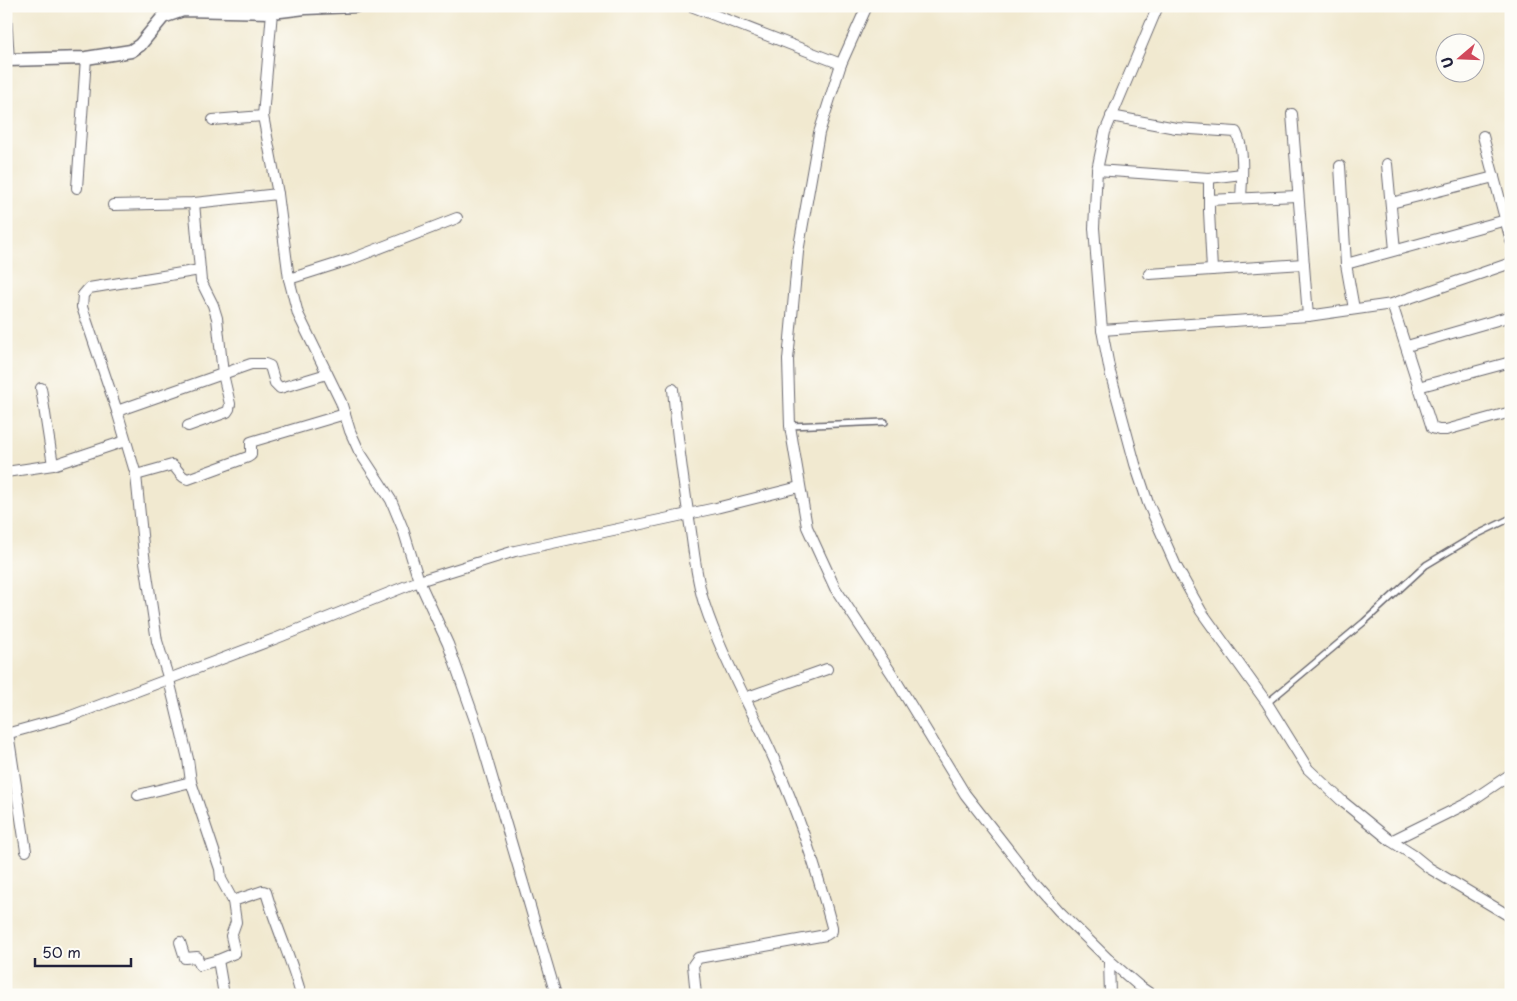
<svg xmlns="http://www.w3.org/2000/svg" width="1517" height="1001" font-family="'Playpen Sans',sans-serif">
<rect width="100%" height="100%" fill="#fdfcf7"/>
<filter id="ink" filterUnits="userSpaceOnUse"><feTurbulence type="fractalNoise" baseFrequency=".02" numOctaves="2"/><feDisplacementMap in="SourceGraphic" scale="10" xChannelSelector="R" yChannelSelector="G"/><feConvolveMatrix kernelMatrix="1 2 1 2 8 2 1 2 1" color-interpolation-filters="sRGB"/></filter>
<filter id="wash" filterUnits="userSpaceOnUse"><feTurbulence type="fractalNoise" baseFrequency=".0096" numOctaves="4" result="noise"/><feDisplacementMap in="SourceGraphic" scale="20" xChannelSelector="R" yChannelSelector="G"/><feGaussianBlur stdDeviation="1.12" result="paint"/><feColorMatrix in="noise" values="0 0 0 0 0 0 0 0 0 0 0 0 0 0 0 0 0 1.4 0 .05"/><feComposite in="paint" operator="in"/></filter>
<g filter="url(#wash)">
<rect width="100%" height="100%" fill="#f1e9d0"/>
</g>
<g filter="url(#ink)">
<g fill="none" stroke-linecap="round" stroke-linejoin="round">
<!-- service casing -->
<g stroke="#6a686f" stroke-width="8">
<g id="service">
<polyline points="790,426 885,422"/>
<polyline points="1267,703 1364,622 1426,565 1476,535 1511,518"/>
</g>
</g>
<!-- minor casing -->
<g stroke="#6a686f" stroke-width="12">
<g id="minor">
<polyline points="691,6 841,64"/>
<polyline points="867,6 841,64 819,133 798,252 788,360 790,426 807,527 835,588 892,674 965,794 1036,885 1059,911 1109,960 1139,986 1152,995"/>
<polyline points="1158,6 1105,132 1097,170 1094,228 1102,330 1110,372 1135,464 1148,503 1176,566 1201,611 1267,703 1308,769 1342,801 1391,841 1413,855 1429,868 1511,917"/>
<polyline points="272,12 263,116 278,194 289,279 298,314 341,402 350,431 359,451 391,500 403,529 419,581 448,644 477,726 556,995"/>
<polyline points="6,15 9,60"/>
<polyline points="1292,114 1308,316"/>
<path d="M 1111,116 L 1176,128 L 1236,132 C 1245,149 1242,179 1241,198"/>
<polyline points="213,120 263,116"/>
<polyline points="1483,136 1511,241"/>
<polyline points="1387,164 1395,250"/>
<polyline points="1340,166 1346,264 1354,309"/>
<polyline points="1097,170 1209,178 1242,174"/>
<polyline points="1209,178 1209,211 1212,270"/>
<polyline points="77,188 86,58"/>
<polyline points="1209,200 1297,196"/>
<polyline points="1391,203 1494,177"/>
<polyline points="113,205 194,203 278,194"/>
<polyline points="1346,264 1506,220"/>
<path d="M 200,270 L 89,288 L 83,295 L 82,307 L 117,411 L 136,475 L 144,555 L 157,641 L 169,680 L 188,759 L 191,782 L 220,869 L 221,879 L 233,901 L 263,891 L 266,892 C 276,927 292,960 301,995"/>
<polyline points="1149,274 1304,264"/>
<polyline points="289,279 349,260 457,218"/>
<polyline points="1392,304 1432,428 1439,430 1446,430 1511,412"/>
<polyline points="1102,330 1308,316 1392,304 1511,263"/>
<polyline points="1407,346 1511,316"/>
<polyline points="1418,387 1511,362"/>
<polyline points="41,388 53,465"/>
<path d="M 673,389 C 677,435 683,480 690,525 C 694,551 696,578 704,603 C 722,658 751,707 774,759 C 798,813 817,870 832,927 L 832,931 L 826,935 L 698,958 L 693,965 L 696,995"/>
<polyline points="117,411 251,364 265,364 270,366 275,383 280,388 327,374"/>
<polyline points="188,426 227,412 229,409 230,404 223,374 217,318 213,305 201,281 194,203"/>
<polyline points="6,472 53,465 125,441"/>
<path d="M 136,475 L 172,465 C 179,469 179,477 188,479 L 248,457 L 251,455 L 251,442 L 254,441 L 345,414"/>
<polyline points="745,698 827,669"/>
<polyline points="8,733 26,851"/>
<polyline points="6,734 71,716 277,638 419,581 515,551 716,508 799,487"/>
<polyline points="138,795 191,782"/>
<polyline points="1391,841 1468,803 1511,774"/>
<polyline points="180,942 185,958 197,957 200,965 218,960"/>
<polyline points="1109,960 1110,995"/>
<polyline points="224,995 218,960 235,953 231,936 236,922 233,901"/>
</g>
</g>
<!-- tertiary casing -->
<g stroke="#6a686f" stroke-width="15">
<polyline id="tertiary" points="6,60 86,58 131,51 140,45 163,17 183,10 272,12 305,8 356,6"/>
</g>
<!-- service -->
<use href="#service" stroke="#fff" stroke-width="5"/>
<!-- minor -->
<use href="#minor" stroke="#fff" stroke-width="10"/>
<!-- tertiary -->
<use href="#tertiary" stroke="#fff" stroke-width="12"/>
</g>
</g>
<!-- margin -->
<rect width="1517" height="1001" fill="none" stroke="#fdfcf7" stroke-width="25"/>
<!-- north arrow -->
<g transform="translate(1460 58) rotate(251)"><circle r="24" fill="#fdfcf7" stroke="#a5a5ac"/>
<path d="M0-4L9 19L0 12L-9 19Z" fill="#d1495b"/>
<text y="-8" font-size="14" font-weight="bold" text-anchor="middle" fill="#22223b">U</text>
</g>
<!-- scale -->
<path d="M35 958v8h96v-8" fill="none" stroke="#22223b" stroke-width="2.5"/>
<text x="42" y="958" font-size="15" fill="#22223b" stroke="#fdfcf7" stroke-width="4" paint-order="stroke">50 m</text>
</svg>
